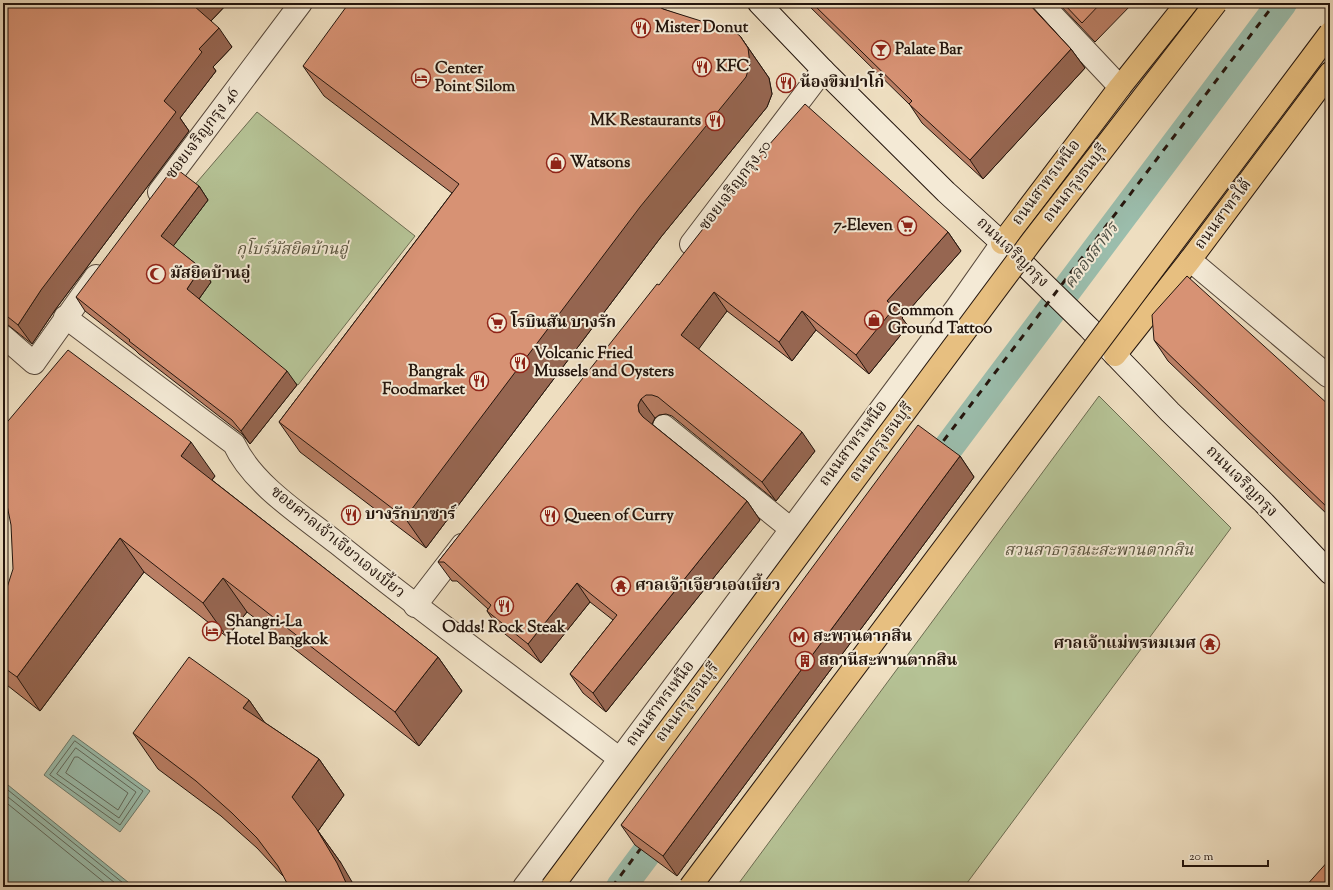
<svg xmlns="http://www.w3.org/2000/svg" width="1333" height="890" font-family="'Sorts Mill Goudy','Noto Serif Thai',serif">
<rect width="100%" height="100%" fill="#eedec0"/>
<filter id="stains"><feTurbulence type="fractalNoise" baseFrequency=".005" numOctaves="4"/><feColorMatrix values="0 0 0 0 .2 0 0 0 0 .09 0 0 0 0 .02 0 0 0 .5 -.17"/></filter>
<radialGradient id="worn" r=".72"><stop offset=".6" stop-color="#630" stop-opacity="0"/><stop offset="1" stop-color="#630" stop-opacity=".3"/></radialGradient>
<!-- green -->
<g fill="#b5c295" stroke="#6c6c51">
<polygon points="257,112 415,236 298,385 197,301 171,249 208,200 192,188"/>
<polygon points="1099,396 1231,528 964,887 736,887"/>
</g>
<!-- water -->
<g fill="#9bbdac" stroke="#6b7a6c">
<polygon points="73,735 150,791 120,832 44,775"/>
<polygon points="3,781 134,887 3,887"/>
</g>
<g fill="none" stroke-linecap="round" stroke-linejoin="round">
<!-- shore -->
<g stroke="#60695c" stroke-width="1">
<polygon points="75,741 143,791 120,825 50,775"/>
<polygon points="76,748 136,792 119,818 57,774"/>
<polygon points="75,757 78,757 128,793 118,810 66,773"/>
<polyline points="3,786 128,887"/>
<polyline points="3,793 120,887"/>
<polyline points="3,800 110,887"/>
</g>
<!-- canal -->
<g stroke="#9bbdac" stroke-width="30">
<polyline points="924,480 1282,3"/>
<polyline points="621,887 671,820"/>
</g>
<!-- street casing -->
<g stroke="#56473a" stroke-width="24">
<g id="street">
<polyline points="1041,3 1120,87"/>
<polyline points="159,192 301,3"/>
<polyline points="691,244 823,70"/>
<polyline points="1190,260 1328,376 1330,374"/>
<path d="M 65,317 L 234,444 C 253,485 303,516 338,544 C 430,618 526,687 620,759"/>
<polyline points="3,336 34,363 96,276"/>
<polyline points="664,426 791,529"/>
<polyline points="415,606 462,545"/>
<polyline points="524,887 957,307 1002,243"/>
</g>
</g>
<!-- secondary casing -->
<g stroke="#24150d" stroke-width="24">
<polyline id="secondary" points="759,3 823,70 946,192 1002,243 1089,328 1170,412 1264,503 1330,573"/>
</g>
<!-- primary casing -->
<g stroke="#24150d" stroke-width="24">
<g id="primary">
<polyline points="1002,243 1120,87 1187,3"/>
<polyline points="1115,355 1190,260 1330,73"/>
</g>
</g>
<!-- street -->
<use href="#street" stroke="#f4ead6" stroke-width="22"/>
<!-- secondary -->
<use href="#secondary" stroke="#f4ead6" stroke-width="22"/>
<!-- primary -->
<use href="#primary" stroke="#e7bf80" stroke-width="22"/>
<!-- rail -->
<g stroke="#24150d" stroke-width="3" stroke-dasharray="7 7" stroke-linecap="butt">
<polyline points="935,452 1275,3"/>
<polyline points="612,887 647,840"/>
</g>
<!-- primary-bridge casing -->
<g stroke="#24150d" stroke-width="24" stroke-linecap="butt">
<g id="primary-bridge">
<polyline points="552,887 1032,241 1216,3"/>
<polyline points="690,887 1330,33"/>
</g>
</g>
<!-- primary-bridge -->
<use href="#primary-bridge" stroke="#e7bf80" stroke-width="22"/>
</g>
<!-- wall -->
<g fill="#b97e64" stroke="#24150d">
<polygon points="9,3 228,3 211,21 232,47 213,67 216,71 180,118 189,131 55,310 32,344 3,321 3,11"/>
<polygon points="806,3 1029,3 1071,49 1085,68 983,179 922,123 910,105"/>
<polygon points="1058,3 1133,3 1095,42"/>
<polygon points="663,9 740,36 769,78 772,94 767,107 661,237 426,548 300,452 279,422 452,193 324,96 303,66"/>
<polygon points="199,186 208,200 173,246 201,268 211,282 199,299 297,385 250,444 242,434 139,354 135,350 85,311 76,297"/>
<polygon points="948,232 961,251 902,318 908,326 869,374 816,330 792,361 727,311 698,349 815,451 776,501 672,416 666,414 659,415 655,418 652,424 747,501 760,520 606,712 583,693 570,674 613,620 590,602 541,663 500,630 487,611 488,609 457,581 452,581 438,562 659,285"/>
<polygon points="1154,340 1330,406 1330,517 1168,361"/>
<polygon points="960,456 974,477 677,876 635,845 621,825"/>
<polygon points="215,476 212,480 438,657 462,691 419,746 247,612 227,637 144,572 40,711 3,682 3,600"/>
<polygon points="249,700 264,722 319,759 344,795 318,831 341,863 283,876 257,848 221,816 158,769 133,733"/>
</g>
<!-- shaded-wall -->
<g fill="#966651" stroke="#24150d">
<polygon points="196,3 228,3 207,25 194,6"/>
<polygon points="219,28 232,47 213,67 216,71 180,118 189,131 55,310 32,344 18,325 164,101 199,49"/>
<polygon points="740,36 769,78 772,94 767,107 661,237 426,548 405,518"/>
<polygon points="1071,49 1085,68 983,179 970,160"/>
<polygon points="199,186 208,200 171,249 161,236"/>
<polygon points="948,232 961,251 902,318 908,326 869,374 856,355 887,301"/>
<polygon points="201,268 211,282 196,303 187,289"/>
<polygon points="714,292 727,311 695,354 681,335"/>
<polygon points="802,311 816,330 792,361 779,342"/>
<polygon points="287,371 297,385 250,444 241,431"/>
<polygon points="641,399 655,418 652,424 653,431 639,412 638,405"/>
<polygon points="802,432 815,451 776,501 762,482"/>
<polygon points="191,442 215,476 204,490 181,456"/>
<polygon points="960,456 974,477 677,876 663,856"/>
<polygon points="747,501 760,520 606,712 593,693"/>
<polygon points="120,538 144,572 40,711 17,677"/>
<polygon points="223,578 247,612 227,637 203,603"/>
<polygon points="577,583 590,602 541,663 528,644"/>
<polygon points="438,657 462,691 419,746 395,712"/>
<polygon points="249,700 274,736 243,708"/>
<polygon points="319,759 344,795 318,831 341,863 355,887 348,887 292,797"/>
</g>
<!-- building -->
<g fill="#d79274" stroke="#24150d">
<polygon points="9,3 196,3 194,6 219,28 199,49 202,52 164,101 176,112 41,290 18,325 3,313 3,11"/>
<polygon points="349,3 653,3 663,9 701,21 729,27 740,36 748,48 750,64 746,77 640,207 405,518 279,422 459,184 303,66"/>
<polygon points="812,3 1028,3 1071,49 970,160 909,104 912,101"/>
<polygon points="1063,3 1101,3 1082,23"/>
<polygon points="805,104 948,232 887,301 895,307 856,355 802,311 779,342 714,292 681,335 802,432 762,482 658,397 652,395 646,395 641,399 638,405 639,412 643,417 747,501 593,693 570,674 617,615 577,583 528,644 487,611 491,605 444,562 438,562 657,284 659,285 768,146"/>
<polygon points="174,167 199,186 161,236 201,268 187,289 287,371 241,431 232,420 129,341 130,340 76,297"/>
<polygon points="1187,276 1330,406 1330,510 1154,340 1152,315"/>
<polygon points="68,350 191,442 181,456 438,657 395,712 223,578 203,603 120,538 17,677 3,667 3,600 13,569 11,525 3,485 3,427"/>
<polygon points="918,425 960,456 663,856 621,825"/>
<polygon points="189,657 249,700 243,708 319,759 292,797 316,828 337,863 348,887 289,887 278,866 257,838 232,813 196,781 133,733"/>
<polygon points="1330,859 1330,887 1305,887"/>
</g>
<!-- icons -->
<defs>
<g id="restaurant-ring" transform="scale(1)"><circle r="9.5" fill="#f4ead6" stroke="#8f2418" stroke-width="1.5"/><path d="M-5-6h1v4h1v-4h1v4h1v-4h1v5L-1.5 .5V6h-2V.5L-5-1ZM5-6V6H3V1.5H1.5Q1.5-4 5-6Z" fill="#8f2418"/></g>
<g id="bar-ring" transform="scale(1)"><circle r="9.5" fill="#f4ead6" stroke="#8f2418" stroke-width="1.5"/><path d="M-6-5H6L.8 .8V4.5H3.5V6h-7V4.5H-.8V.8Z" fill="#8f2418"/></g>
<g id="hotel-ring" transform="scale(1)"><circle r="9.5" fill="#f4ead6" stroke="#8f2418" stroke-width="1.5"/><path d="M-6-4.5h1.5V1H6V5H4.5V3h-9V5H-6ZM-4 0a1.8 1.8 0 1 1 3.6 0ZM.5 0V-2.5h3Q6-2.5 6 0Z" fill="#8f2418"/></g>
<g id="shop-ring" transform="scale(1)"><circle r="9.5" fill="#f4ead6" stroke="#8f2418" stroke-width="1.5"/><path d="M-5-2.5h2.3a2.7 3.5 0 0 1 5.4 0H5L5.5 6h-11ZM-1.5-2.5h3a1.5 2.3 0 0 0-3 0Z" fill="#8f2418"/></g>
<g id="supermarket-ring" transform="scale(1)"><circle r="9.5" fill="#f4ead6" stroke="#8f2418" stroke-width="1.5"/><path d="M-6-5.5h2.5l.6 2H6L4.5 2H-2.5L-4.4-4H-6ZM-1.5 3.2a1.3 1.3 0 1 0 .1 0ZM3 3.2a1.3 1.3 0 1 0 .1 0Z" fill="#8f2418"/></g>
<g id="mosque-ring" transform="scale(1)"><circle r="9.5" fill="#f4ead6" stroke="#8f2418" stroke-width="1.5"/><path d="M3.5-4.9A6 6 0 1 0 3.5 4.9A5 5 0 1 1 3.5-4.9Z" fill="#8f2418"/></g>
<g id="temple-ring" transform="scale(1)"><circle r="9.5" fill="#f4ead6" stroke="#8f2418" stroke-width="1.5"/><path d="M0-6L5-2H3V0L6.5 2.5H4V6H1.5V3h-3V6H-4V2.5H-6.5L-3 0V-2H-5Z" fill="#8f2418"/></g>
<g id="metro-ring" transform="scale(1)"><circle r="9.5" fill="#f4ead6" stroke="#8f2418" stroke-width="1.5"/><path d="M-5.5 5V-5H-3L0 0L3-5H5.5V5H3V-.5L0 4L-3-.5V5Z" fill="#8f2418"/></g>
<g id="building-ring" transform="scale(1)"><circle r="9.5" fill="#f4ead6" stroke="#8f2418" stroke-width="1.5"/><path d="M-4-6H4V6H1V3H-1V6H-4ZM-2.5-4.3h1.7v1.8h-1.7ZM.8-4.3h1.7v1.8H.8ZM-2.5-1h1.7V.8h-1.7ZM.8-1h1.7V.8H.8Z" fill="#8f2418"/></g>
</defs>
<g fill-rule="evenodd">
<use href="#restaurant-ring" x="641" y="28"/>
<use href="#bar-ring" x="881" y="50"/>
<use href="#restaurant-ring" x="702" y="67"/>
<use href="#hotel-ring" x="421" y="78"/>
<use href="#restaurant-ring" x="786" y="83"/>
<use href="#restaurant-ring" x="715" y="121"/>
<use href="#shop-ring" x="556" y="163"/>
<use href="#supermarket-ring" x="907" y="226"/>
<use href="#mosque-ring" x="156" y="274"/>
<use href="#shop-ring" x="874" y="320"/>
<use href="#supermarket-ring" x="497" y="323"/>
<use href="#restaurant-ring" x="520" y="363"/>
<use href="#restaurant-ring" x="479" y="381"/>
<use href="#restaurant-ring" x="351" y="515"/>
<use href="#restaurant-ring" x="550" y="516"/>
<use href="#temple-ring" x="621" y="586"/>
<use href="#restaurant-ring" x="504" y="606"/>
<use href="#hotel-ring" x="212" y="631"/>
<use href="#metro-ring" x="799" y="637"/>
<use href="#temple-ring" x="1210" y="644"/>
<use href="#building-ring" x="805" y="661"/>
</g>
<g text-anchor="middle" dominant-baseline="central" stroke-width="4" stroke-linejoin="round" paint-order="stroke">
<!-- poi labels -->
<g font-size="16" font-weight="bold" fill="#24150d" stroke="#f4ead6" text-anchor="start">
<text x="655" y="28">Mister Donut</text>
<text x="895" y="50">Palate Bar</text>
<text x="716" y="67">KFC</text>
<text x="435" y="69">Center<tspan x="435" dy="18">Point Silom</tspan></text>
<text x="800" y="83">น้องขิมปาโก๋</text>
<text x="701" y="121" text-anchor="end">MK Restaurants</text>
<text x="570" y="163">Watsons</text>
<text x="893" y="226" text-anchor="end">7-Eleven</text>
<text x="170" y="274">มัสยิดบ้านอู่</text>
<text x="888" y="311">Common<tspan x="888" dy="18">Ground Tattoo</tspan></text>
<text x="511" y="323">โรบินสัน บางรัก</text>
<text x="534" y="354">Volcanic Fried<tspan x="534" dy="18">Mussels and Oysters</tspan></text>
<text x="465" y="372" text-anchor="end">Bangrak<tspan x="465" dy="18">Foodmarket</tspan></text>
<text x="365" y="515">บางรักบาซาร์</text>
<text x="564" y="516">Queen of Curry</text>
<text x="635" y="586">ศาลเจ้าเจียวเองเบี้ยว</text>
<text x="226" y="622">Shangri-La<tspan x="226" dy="18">Hotel Bangkok</tspan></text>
<text x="504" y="628" text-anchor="middle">Odds! Rock Steak</text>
<text x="813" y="637">สะพานตากสิน</text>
<text x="1196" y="644" text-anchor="end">ศาลเจ้าแม่พรหมเมศ</text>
<text x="819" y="661">สถานีสะพานตากสิน</text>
</g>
<!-- street labels -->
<g font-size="16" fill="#24150d" stroke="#f4ead6">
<text transform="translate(203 134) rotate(-53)">ซอยเจริญกรุง 46</text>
<text transform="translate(1047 183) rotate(-53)">ถนนสาทรเหนือ</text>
<text transform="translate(1076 184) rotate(-52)">ถนนกรุงธนบุรี</text>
<text transform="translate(736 186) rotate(-53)">ซอยเจริญกรุง 50</text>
<text transform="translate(1224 215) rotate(-53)">ถนนสาทรใต้</text>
<text transform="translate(1012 253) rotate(44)">ถนนเจริญกรุง</text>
<text transform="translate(882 443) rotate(-53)">ถนนกรุงธนบุรี</text>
<text transform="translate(854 444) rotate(-53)">ถนนสาทรเหนือ</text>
<text transform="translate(1241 482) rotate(45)">ถนนเจริญกรุง</text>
<text transform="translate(337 543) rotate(39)">ซอยศาลเจ้าเจียวเองเบี้ยว</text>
<text transform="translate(688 703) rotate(-53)">ถนนกรุงธนบุรี</text>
<text transform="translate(661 704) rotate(-53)">ถนนสาทรเหนือ</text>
</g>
<!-- park labels -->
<g font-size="16" font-style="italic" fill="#57523d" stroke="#f4ead6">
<text x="292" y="250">กุโบร์มัสยิดบ้านอู่</text>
<text x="1099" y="551">สวนสาธารณะสะพานตากสิน</text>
</g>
<!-- water labels -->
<g font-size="17" font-style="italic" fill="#4e5045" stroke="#f4ead6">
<text transform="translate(1092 256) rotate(-53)">คลองสาทร</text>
</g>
</g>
<!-- margin -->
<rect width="1333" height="890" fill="none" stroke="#eedec0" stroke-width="16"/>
<rect x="4" y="4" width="1325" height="882" fill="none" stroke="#24150d" stroke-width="2"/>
<rect x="8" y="8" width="1317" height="874" fill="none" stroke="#24150d"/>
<!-- scale -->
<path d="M1183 860v6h85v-6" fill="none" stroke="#24150d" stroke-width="2"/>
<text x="1189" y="860" font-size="12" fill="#24150d" stroke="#f4ead6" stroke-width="3" paint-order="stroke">20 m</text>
<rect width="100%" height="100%" filter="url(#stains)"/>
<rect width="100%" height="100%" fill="url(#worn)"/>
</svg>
